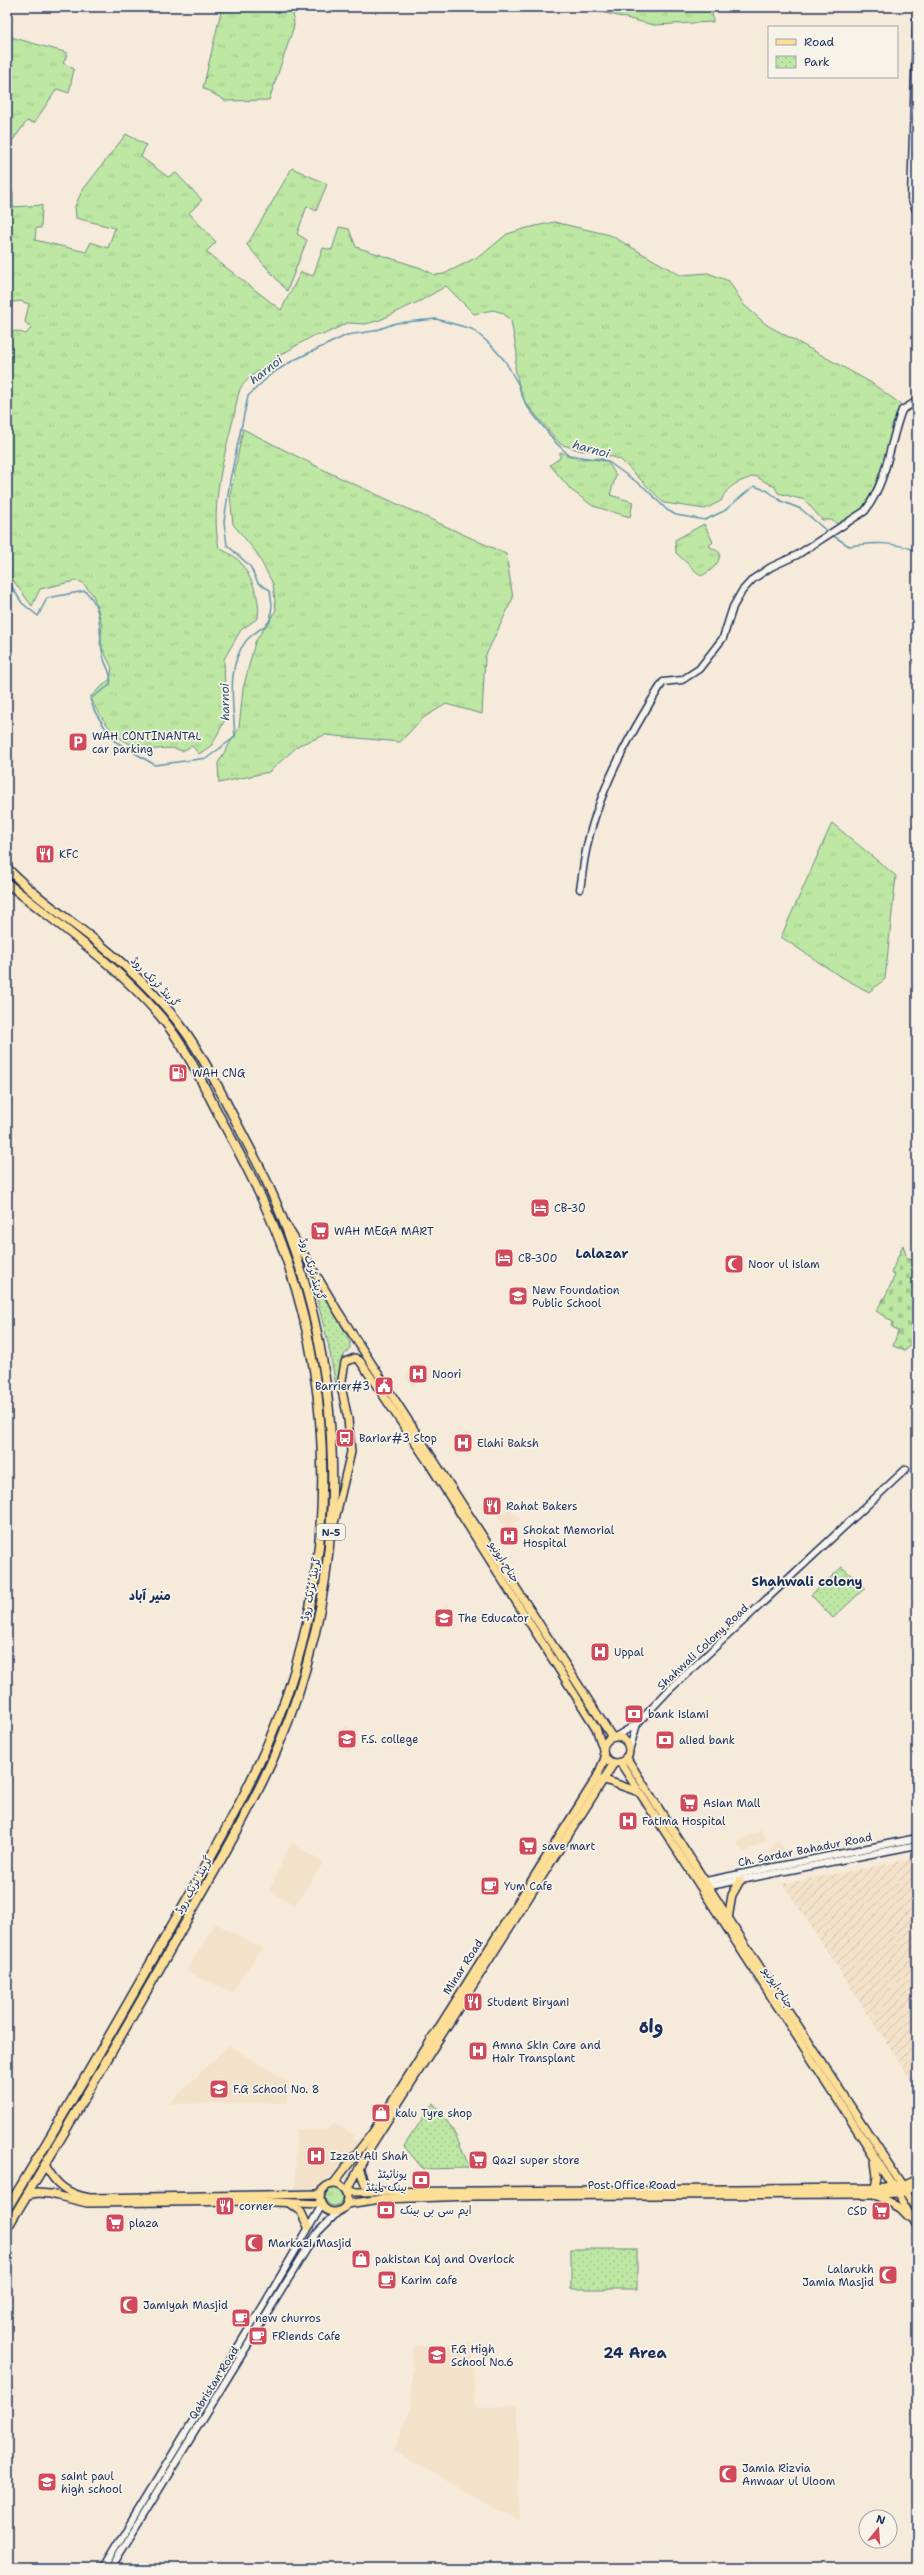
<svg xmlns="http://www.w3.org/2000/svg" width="924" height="2575" font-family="'Shantell Sans','Playpen Sans Arabic',sans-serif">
<defs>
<pattern id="industrial-furrows" width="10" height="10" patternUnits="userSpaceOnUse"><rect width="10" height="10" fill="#f4e1c9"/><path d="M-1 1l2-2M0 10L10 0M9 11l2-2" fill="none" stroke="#d1c1af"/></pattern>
<pattern id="grass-tufts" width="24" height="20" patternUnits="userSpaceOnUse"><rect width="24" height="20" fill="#bde7a3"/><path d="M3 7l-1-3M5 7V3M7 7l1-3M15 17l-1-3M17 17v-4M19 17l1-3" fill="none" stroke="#a2c68f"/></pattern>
<pattern id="cemetery-stones" width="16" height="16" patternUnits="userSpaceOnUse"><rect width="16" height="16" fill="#bde7a3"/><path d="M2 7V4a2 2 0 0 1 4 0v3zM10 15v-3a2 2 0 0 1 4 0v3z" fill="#a2c68f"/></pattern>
<pattern id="park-dots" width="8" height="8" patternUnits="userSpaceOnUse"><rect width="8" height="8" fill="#bde7a3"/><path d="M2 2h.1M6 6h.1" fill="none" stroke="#a2c68f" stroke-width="1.8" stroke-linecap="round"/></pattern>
</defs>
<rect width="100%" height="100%" fill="#f6ebda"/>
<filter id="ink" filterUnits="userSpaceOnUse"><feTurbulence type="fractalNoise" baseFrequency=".025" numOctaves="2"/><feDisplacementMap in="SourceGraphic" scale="8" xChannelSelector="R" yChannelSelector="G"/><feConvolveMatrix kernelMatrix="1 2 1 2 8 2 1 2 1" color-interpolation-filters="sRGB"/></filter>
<g filter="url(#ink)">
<!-- built -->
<g fill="#f4e1c9">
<polygon points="423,1362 431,1372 413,1387 405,1376"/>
<polygon points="467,1432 474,1442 460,1453 454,1449 453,1443"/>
<polygon points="509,1508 520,1519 506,1529 498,1517"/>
<polygon points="447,1605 456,1619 441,1628 431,1617"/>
<polygon points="605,1641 612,1648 596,1662 593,1658 596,1655 588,1646 598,1642 601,1645"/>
<polygon points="345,1726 358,1732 350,1752 337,1747"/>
<polygon points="761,1829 767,1841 743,1853 737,1842"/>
<polygon points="777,1840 792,1860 759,1868"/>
<polygon points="291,1842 323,1863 295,1905 269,1891"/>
<polygon points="215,1923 262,1948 232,1992 186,1972"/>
<polygon points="228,2045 289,2082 287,2103 169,2104"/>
<polygon points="334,2122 354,2135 352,2138 359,2143 336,2173 326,2180 321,2188 295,2189 296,2129 328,2130"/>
<polygon points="472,2343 475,2408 517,2405 519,2521 393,2451 411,2408 413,2346"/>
</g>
<!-- industrial -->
<polygon fill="url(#industrial-furrows)" points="917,1858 917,2089 783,1884"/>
<!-- grass -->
<g fill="url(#grass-tufts)" stroke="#6c8b80">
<polygon points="222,7 274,7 293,10 294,26 269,100 226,101 203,88"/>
<polygon points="581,7 712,7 713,22 654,25"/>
<polygon points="7,36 68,53 63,63 74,69 69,93 57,89 34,123 27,121 13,140 7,138 7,114 11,110 7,109"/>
<path d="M 126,134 L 146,145 L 141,157 L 168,177 L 176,173 L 202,200 L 189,213 L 216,242 L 206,252 L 281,310 L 301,272 L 313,276 L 323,248 L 332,250 L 339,227 L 349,229 L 356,247 L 421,268 L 435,275 L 444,274 L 483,254 L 507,234 L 527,228 L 554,222 L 610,235 L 680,275 L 708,273 L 729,281 L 744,305 L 767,325 L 870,382 L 902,405 L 898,410 C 891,440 885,490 861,511 C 855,517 847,520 840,525 L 831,520 L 822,520 L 805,500 L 778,493 L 775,487 L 755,476 C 740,481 727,485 721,501 L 705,509 L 664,503 L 621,460 L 594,450 L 582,451 L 560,444 L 525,402 L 520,391 L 515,367 L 517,353 L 511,321 L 503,313 L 493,310 L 474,314 L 446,286 L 422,300 L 380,320 L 366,324 L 347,323 L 323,335 L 317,334 C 300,343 248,373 240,389 C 237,397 236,407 234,416 C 224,456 210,506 219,548 C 226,552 236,556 240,562 C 252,578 261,599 258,618 L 241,630 L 224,659 L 226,718 L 212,745 L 199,754 L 192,746 L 182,751 C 169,745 158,751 145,749 C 117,744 101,719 90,697 L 110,679 L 112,668 L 100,644 L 102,626 L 98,610 L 93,595 L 82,582 L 75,581 L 40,589 L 32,606 L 7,572 L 7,334 L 16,331 L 26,334 L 31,328 L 25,322 L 29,304 L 20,301 L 7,303 L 7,190 L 13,192 L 13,207 L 42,205 L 41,228 L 36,228 L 35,240 L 86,252 L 91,242 L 108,248 L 115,228 L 76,218 L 75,206 L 82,191 Z"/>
<polygon points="292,168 327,184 316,211 307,206 297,234 307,240 287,291 247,245"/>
<polygon points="243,429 330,473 506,554 513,598 485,657 482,714 446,704 423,718 400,742 325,735 299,745 269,772 219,783 218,763 239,728 243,689 255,642 276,610 273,584 256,552 233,524 230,495"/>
<polygon points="560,452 578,459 601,458 607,461 616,475 610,495 633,502 630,517 593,506 571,490 550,465 560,458"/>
<path d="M 704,524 L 713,542 L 709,546 L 720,553 C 720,564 710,572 701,576 L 676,553 L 675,540 Z"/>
<polygon points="832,823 896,876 885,979 869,992 838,975 781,937"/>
<circle cx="334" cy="2197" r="9"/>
</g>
<!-- cemetery -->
<polygon fill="url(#cemetery-stones)" stroke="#6c8b80" points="903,1245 907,1259 916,1260 917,1256 917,1335 905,1351 893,1346 898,1331 891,1326 893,1322 876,1311 887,1293 895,1275 891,1273"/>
<!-- park -->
<g fill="url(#park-dots)" stroke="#6c8b80">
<polygon points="311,1275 317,1277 350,1342 350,1348 344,1355 336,1386 328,1343"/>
<polygon points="842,1567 865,1588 833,1618 811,1595"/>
<path d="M 433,2103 C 450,2122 461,2143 469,2168 L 423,2169 L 404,2146 Z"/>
<rect x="571" y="2249" width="66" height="40"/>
</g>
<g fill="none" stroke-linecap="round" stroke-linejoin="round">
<!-- stream -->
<g stroke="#5e96ad" stroke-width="1.5">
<path d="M 832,535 L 849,546 C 874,542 894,542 917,551"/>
<path d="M 7,579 L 22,603 L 38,616 L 47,598 L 85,591 C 104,607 98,634 103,655 C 105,668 112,669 110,685 L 90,699 L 95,712 L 113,740 L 155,765 L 207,758 L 235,737 C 234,708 225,667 246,641 C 252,634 262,628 270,622 L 272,605 L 270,590 L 258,583 L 250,566 L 227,545 L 224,522 L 230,480 L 248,396 L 271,374 L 294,360 L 347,335 L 374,331 L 396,323 L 436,319 L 472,329 L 491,345 L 505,361 L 518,384 L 526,405 L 557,444 L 569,455 L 607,461 L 645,488 L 667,510 L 676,515 L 705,520 L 724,511 L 754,486 L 768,491 L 781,501 L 801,509 L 829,533"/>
</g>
<!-- secondary casing -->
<g stroke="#1b2f5e" stroke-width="9">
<g id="secondary">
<polyline points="917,7 911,198 917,212"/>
<path d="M 580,889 C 582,878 583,867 585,856 C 596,794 630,734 663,682 L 682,680 L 699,669 L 723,638 L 733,607 L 742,591 L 753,579 L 771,567 L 797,555 L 865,511 C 888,480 889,444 902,410 L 917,401"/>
<polyline points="615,1737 637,1724 668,1691 906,1469"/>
<polyline points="628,1754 637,1724"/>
<polyline points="701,1882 917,1838"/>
<polyline points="705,1887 917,1845"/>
<polyline points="103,2568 266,2301 322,2205"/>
<polyline points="111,2568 308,2247 318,2232 338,2212"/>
</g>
</g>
<!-- primary casing -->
<g stroke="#1b2f5e" stroke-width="10">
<g id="primary">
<polyline points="287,1226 339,1313 612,1737"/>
<polyline points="332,1532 351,1452 348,1419 341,1386 345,1362 355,1358 360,1361 428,1462 596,1728 603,1749"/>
<circle cx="616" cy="1750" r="13"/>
<polyline points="626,1757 748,1949 917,2208"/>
<polyline points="620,1762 894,2187 917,2226"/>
<polyline points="602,1779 639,1792"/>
<polyline points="728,1919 732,1895 740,1881"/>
<path d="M 45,2165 C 56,2185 67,2194 90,2198 L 320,2194"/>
<polyline points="359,2168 365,2184 379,2190"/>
<polyline points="334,2183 373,2132 597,1777 605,1758"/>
<circle cx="334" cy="2198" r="14"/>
<polyline points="875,2188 877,2177 875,2161"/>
<polyline points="347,2191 371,2146 614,1763"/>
<polyline points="347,2192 875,2188 904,2185 913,2181"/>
<polyline points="27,2195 38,2193 50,2194 87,2203 250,2201 321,2204"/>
<polyline points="876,2195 900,2208 909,2217"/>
<polyline points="289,2203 301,2212 308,2227"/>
<polyline points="347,2204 381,2199 473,2196 874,2194 898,2193 916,2186"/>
</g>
</g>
<!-- highway casing -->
<g stroke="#1b2f5e" stroke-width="11">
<g id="highway">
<path d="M 7,868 C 34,896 67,918 97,942 C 129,968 160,997 184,1030 C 201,1053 214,1079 227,1104 C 240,1130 254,1155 266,1180 C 349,1359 355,1564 278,1747 C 251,1811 214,1871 180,1932 C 124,2032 66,2130 7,2228"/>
<path d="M 7,883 C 59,925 117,965 161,1017 C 187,1048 203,1085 222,1121 C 244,1161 265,1201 281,1244 C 337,1393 336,1570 278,1719 C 250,1791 209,1860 171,1927 C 118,2022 63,2116 7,2209"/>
</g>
</g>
<!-- secondary -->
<use href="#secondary" stroke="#f7f3e8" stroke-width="6"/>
<!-- primary -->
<use href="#primary" stroke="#fdde96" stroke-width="7"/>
<!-- highway -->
<use href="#highway" stroke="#fdde96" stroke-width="8"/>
</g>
</g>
<!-- icons -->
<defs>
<g id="parking-square" transform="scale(1)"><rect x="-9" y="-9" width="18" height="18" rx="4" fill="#d1495b" stroke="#f7f3e8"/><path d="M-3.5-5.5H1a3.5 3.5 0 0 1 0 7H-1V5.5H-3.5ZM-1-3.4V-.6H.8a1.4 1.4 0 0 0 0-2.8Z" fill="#fff"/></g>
<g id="restaurant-square" transform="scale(1)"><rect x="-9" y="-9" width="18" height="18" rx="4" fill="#d1495b" stroke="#f7f3e8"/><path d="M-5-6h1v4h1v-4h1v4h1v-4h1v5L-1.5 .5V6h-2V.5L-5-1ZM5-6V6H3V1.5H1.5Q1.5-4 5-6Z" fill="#fff"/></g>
<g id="fuel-square" transform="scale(1)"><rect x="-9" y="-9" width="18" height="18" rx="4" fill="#d1495b" stroke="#f7f3e8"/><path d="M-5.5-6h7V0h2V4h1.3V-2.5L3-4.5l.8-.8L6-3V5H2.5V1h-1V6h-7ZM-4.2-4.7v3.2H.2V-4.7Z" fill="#fff"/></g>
<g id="hotel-square" transform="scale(1)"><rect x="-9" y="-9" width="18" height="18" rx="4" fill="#d1495b" stroke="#f7f3e8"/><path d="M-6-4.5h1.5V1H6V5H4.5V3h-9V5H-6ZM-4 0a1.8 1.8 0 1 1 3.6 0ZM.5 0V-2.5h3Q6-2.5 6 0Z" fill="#fff"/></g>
<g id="supermarket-square" transform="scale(1)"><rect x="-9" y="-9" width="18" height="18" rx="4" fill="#d1495b" stroke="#f7f3e8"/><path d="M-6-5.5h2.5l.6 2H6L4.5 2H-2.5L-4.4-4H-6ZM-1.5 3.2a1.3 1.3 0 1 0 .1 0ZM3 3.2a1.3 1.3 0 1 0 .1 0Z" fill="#fff"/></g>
<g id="mosque-square" transform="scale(1)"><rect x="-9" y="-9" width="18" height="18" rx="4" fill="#d1495b" stroke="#f7f3e8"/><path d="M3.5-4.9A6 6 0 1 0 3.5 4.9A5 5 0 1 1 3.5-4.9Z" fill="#fff"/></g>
<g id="school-square" transform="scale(1)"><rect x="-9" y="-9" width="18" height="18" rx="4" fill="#d1495b" stroke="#f7f3e8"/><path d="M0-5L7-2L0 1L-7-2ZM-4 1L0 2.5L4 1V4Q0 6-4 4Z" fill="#fff"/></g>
<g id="hospital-square" transform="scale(1)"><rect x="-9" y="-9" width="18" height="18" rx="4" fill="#d1495b" stroke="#f7f3e8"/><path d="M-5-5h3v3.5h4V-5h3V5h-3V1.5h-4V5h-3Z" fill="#fff"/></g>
<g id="civic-square" transform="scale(1)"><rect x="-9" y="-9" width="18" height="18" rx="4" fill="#d1495b" stroke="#f7f3e8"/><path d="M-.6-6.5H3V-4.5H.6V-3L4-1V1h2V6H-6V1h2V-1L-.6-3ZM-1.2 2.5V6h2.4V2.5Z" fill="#fff"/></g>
<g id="bus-square" transform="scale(1)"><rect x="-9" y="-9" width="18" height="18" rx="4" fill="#d1495b" stroke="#f7f3e8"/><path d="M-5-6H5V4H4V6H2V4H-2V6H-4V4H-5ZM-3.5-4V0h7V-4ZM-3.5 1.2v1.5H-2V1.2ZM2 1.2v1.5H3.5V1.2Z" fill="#fff"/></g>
<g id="bank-square" transform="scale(1)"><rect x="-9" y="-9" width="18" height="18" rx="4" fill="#d1495b" stroke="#f7f3e8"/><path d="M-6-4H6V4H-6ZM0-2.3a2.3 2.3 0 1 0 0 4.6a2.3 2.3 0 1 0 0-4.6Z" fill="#fff"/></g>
<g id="university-square" transform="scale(1)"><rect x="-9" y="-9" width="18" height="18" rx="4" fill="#d1495b" stroke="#f7f3e8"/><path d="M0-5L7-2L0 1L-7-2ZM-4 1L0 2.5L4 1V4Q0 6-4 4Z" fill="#fff"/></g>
<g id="cafe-square" transform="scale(1)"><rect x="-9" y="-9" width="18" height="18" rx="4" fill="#d1495b" stroke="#f7f3e8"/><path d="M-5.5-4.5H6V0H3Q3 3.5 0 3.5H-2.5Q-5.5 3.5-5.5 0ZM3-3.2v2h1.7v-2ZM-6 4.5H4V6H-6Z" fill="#fff"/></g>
<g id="shop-square" transform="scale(1)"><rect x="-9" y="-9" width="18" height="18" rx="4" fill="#d1495b" stroke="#f7f3e8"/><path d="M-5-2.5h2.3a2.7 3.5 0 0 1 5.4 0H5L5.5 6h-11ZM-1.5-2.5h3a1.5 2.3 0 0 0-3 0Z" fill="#fff"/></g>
</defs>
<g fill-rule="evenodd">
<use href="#parking-square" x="78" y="742"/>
<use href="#restaurant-square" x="45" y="854"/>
<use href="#fuel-square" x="178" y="1073"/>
<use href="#hotel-square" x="540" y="1208"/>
<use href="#supermarket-square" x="320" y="1231"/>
<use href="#hotel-square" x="504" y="1258"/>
<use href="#mosque-square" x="734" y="1264"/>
<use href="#school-square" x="518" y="1296"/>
<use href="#hospital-square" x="418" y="1374"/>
<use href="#civic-square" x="384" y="1386"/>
<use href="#bus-square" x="345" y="1438"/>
<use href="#hospital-square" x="463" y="1443"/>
<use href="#restaurant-square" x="492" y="1506"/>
<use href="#hospital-square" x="509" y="1536"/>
<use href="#school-square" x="444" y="1618"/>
<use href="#hospital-square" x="600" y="1652"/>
<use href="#bank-square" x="634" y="1714"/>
<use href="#university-square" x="347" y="1739"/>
<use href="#bank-square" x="665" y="1740"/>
<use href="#supermarket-square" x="689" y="1803"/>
<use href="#hospital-square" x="628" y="1821"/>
<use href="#supermarket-square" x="528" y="1846"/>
<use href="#cafe-square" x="490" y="1886"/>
<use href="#restaurant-square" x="473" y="2002"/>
<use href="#hospital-square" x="478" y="2051"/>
<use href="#school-square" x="219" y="2089"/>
<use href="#shop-square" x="381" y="2113"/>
<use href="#hospital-square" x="316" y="2156"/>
<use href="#supermarket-square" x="478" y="2160"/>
<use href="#bank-square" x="421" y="2180"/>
<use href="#restaurant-square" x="225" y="2206"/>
<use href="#bank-square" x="386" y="2210"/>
<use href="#supermarket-square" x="881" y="2211"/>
<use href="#supermarket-square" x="115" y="2223"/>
<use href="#mosque-square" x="254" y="2243"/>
<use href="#shop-square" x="361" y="2259"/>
<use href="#mosque-square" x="888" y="2275"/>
<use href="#cafe-square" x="387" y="2280"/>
<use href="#mosque-square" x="129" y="2305"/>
<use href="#cafe-square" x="241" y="2318"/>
<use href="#cafe-square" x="258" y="2336"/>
<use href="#school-square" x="437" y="2355"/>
<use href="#mosque-square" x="728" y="2474"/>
<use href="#school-square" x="47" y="2482"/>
</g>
<g text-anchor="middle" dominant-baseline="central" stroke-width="3.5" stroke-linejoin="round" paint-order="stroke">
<!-- shield labels -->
<rect fill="#f7f3e8" stroke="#5d6a87" stroke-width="1" x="317" y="1524" width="28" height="16" rx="3"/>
<g font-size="10" font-weight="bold" fill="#1b2f5e">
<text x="331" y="1532">N-5</text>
</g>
<!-- poi labels -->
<g font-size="11" fill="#1b2f5e" stroke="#f7f3e8" text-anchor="start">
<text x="92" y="736">WAH CONTINANTAL<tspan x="92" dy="13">car parking</tspan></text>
<text x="59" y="854">KFC</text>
<text x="192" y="1073">WAH CNG</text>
<text x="554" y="1208">CB-30</text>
<text x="334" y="1231">WAH MEGA MART</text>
<text x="518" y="1258">CB-300</text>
<text x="748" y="1264">Noor ul islam</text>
<text x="532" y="1290">New Foundation<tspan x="532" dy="13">Public School</tspan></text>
<text x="432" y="1374">Noori</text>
<text x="370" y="1386" text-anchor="end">Barrier#3</text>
<text x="359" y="1438">Bariar#3 Stop</text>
<text x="477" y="1443">Elahi Baksh</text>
<text x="506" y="1506">Rahat Bakers</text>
<text x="523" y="1530">Shokat Memorial<tspan x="523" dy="13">Hospital</tspan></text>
<text x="458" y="1618">The Educator</text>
<text x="614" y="1652">Uppal</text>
<text x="648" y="1714">bank islami</text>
<text x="361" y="1739">F.S. college</text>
<text x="679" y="1740">alied bank</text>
<text x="703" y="1803">Asian Mall</text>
<text x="642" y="1821">Fatima Hospital</text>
<text x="542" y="1846">save mart</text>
<text x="504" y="1886">Yum Cafe</text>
<text x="487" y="2002">Student Biryani</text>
<text x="492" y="2045">Amna Skin Care and<tspan x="492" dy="13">Hair Transplant</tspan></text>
<text x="233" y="2089">F.G School No. 8</text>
<text x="395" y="2113">kalu Tyre shop</text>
<text x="330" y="2156">Izzat Ali Shah</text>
<text x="492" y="2160">Qazi super store</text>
<text x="407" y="2174" text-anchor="end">یونائیٹڈ<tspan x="407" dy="13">بینک لمیٹڈ</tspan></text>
<text x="239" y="2206">corner</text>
<text x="400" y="2210">ایم سی بی بینک</text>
<text x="867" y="2211" text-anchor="end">CSD</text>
<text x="129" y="2223">plaza</text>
<text x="268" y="2243">Markazi Masjid</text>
<text x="375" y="2259">pakistan Kaj and Overlock</text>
<text x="874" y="2269" text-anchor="end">Lalarukh<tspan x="874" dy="13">Jamia Masjid</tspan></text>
<text x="401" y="2280">Karim cafe</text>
<text x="143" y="2305">Jamiyah Masjid</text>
<text x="255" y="2318">new churros</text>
<text x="272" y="2336">FRiends Cafe</text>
<text x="451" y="2349">F.G High<tspan x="451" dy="13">School No.6</tspan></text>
<text x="742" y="2468">Jamia Rizvia<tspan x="742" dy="13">Anwaar ul Uloom</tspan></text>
<text x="61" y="2476">saint paul<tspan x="61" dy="13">high school</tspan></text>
</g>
<!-- street labels -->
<g font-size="11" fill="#1b2f5e" stroke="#f7f3e8">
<text transform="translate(155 982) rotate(46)">گرینڈ ٹرنک روڈ</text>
<text transform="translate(312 1269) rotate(73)">گرینڈ ٹرنک روڈ</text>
<text transform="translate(504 1562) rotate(58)">جناح ایونیو</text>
<text transform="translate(311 1589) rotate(-79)">گرینڈ ٹرنک روڈ</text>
<text transform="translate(703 1647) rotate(-43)">Shahwali Colony Road</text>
<text transform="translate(805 1850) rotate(-11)">Ch. Sardar Bahadur Road</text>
<text transform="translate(194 1885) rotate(-61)">گرینڈ ٹرنک روڈ</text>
<text transform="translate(463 1967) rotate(-57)">Minar Road</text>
<text transform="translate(778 1988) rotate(57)">جناح ایونیو</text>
<text x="632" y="2185">Post Office Road</text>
<text transform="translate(214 2383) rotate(-58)">Qabristan Road</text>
</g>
<!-- water labels -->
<g font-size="12" font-style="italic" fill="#315178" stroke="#f7f3e8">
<text transform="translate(266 370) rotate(-38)">harnoi</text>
<text transform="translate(591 449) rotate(15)">harnoi</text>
<text transform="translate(225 702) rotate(-91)">harnoi</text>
</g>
<!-- quarter labels -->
<g font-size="13" font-weight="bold" fill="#1b2f5e" stroke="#f7f3e8">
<text x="602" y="1253">Lalazar</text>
<text x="807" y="1581">Shahwali colony</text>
<text x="150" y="1595">منیر آباد</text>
</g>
<!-- district labels -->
<g font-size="15" font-weight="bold" fill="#1b2f5e" stroke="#f7f3e8">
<text x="635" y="2353">24 Area</text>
</g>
<!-- town labels -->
<g font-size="19" font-weight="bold" fill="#1b2f5e" stroke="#f7f3e8">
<text x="651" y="2026">واہ</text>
</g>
</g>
<!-- margin -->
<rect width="924" height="2575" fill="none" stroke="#f7f3e8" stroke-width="24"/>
<rect x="12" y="12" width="900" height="2551" fill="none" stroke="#1b2f5e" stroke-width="1.5" filter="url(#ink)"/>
<!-- legend -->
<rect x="768" y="26" width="130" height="52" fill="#f7f3e8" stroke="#9fa5b1"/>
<rect x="776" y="39" width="20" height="6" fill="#fdde96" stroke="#9fa5b1"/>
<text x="804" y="46" font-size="12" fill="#1b2f5e">Road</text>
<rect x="776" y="56" width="20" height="12" fill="url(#park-dots)" stroke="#9fa5b1"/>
<text x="804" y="66" font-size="12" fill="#1b2f5e">Park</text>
<!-- north arrow -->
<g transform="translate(878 2529) rotate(17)"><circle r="19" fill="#f7f3e8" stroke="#9fa5b1"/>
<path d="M0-3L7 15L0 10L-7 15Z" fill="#d1495b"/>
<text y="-6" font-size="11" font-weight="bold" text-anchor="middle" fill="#1b2f5e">N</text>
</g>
</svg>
